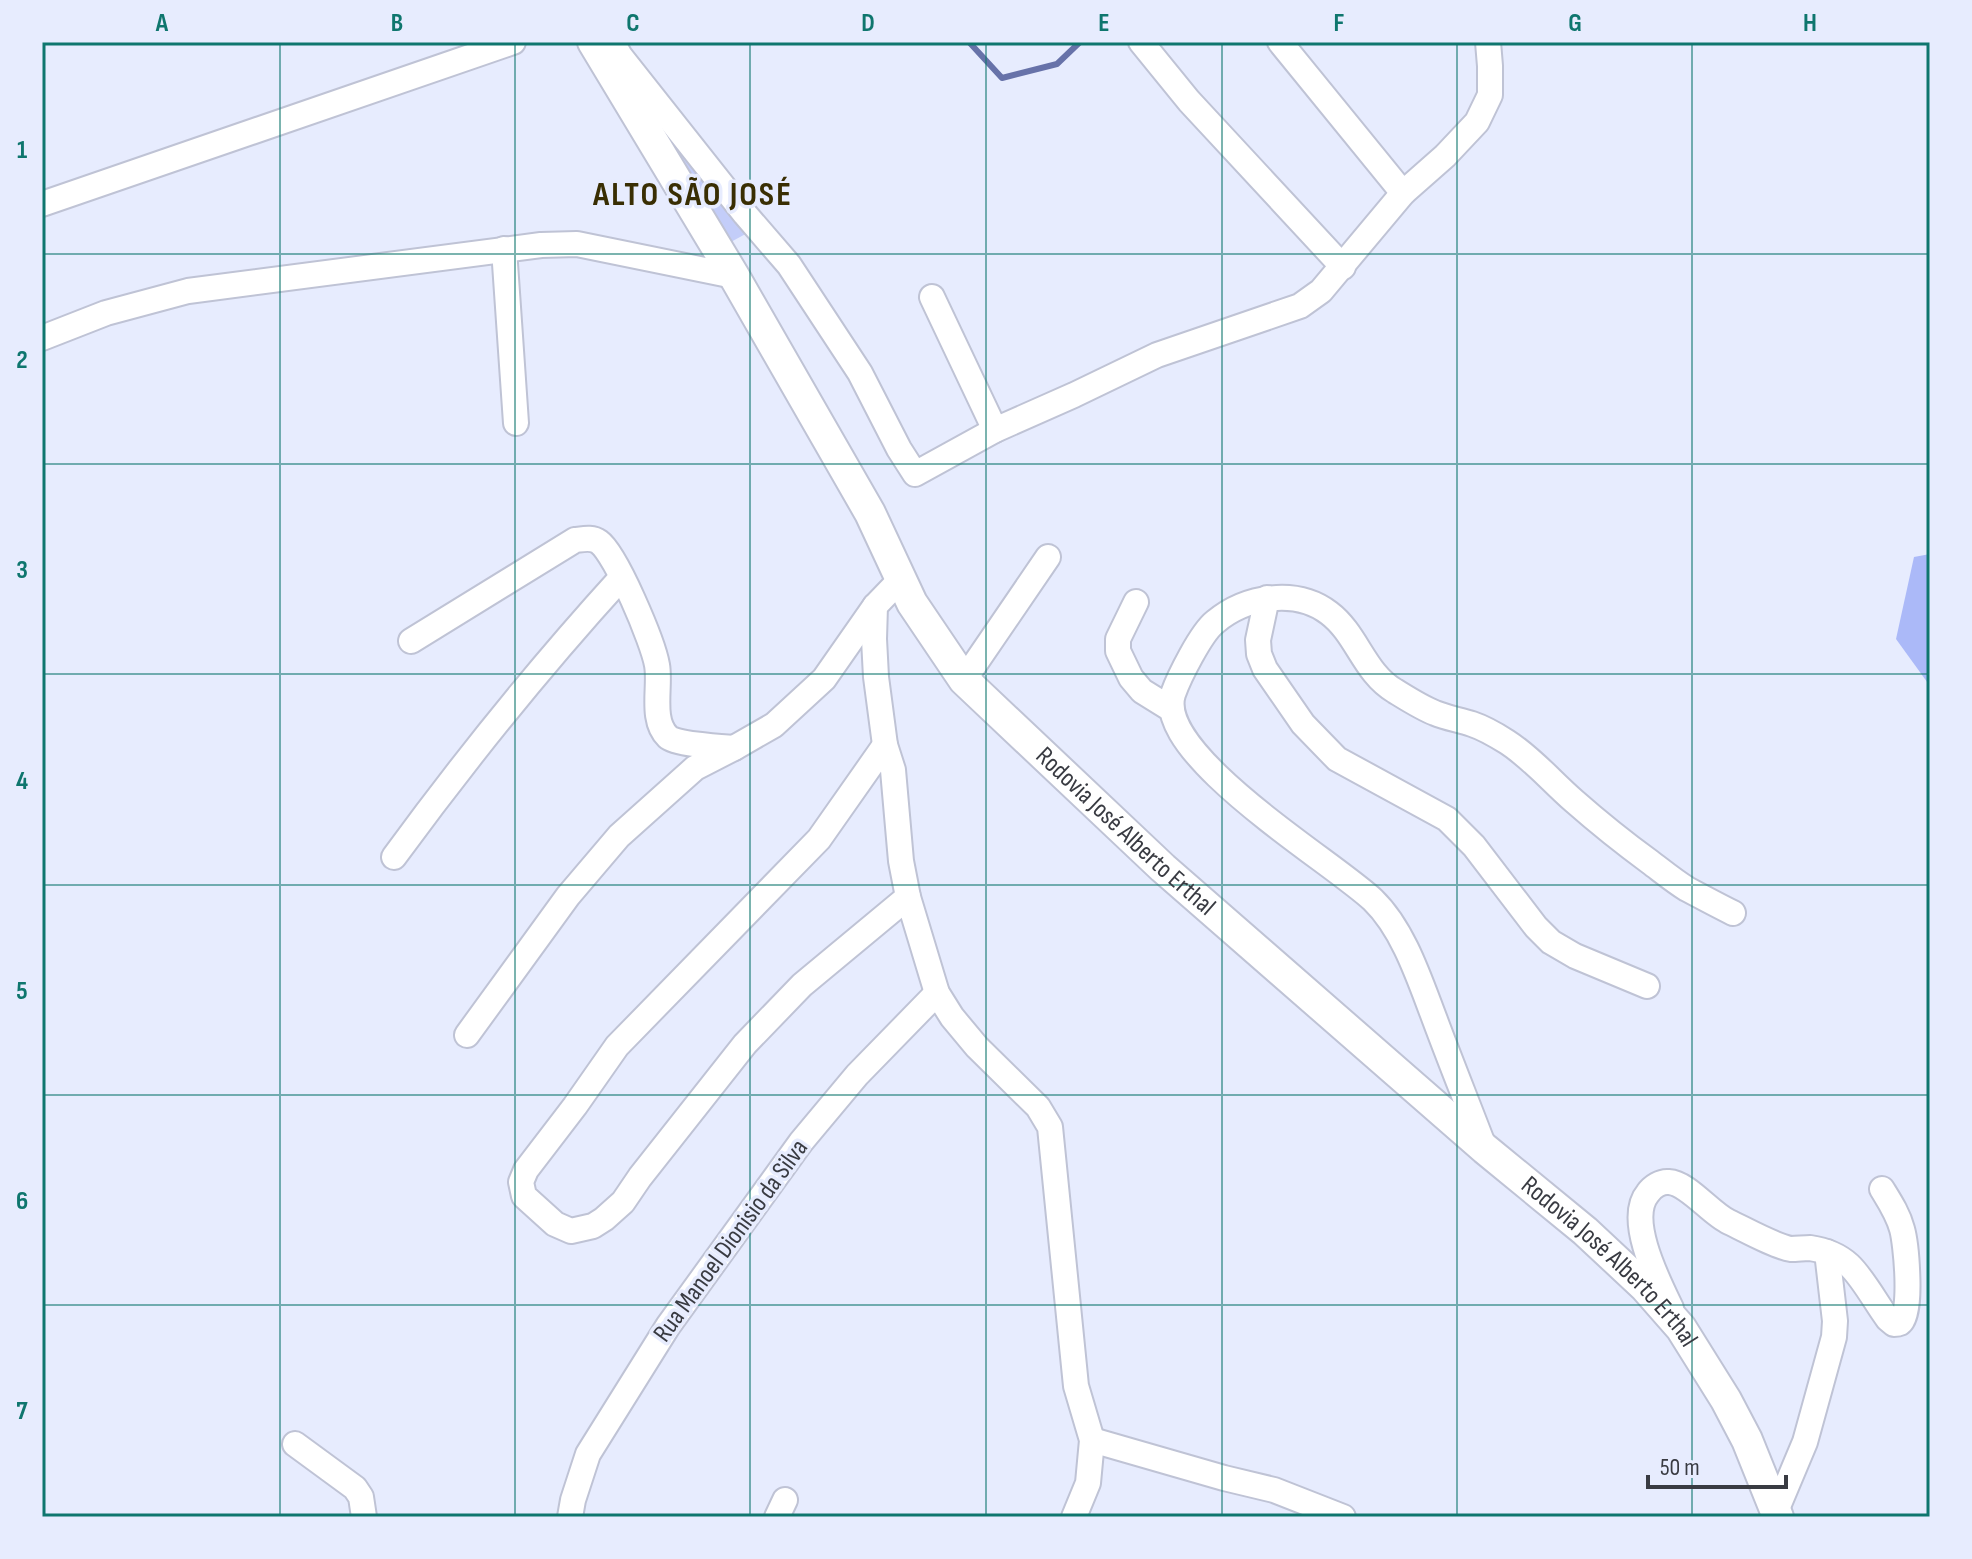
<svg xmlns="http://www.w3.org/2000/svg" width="1972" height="1559" font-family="'Sofia Sans Condensed',sans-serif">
<rect width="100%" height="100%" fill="#e7ecfe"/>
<!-- green -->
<polygon fill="#c3cdf9" points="645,94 751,231 729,243"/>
<!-- forest -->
<polygon fill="#abb9f8" points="1930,554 1930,686 1896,639 1914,557"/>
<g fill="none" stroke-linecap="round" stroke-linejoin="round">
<!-- stream -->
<polyline stroke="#6772a9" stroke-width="6" points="969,42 1002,78 1057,64 1080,42"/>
<!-- minor casing -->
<g stroke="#bfc3d5" stroke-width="28">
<g id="minor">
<polyline points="612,42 620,56 745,214 789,265 860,373 899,449 915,474 995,430 1074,395 1157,355 1300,306 1321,291 1403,193 1445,156 1477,122 1490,95 1490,66 1488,42"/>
<polyline points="1141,42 1189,101 1343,267"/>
<polyline points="1280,42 1403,193"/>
<polyline points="42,204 513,42"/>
<polyline points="504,249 516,423"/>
<polyline points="932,297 995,430"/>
<polyline points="42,338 106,313 188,291 541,245 577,244 734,276"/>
<polyline points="901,579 875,606 874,639 876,677 885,745 893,770 901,861 908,897 937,993 952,1017 977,1047 1038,1107 1050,1127 1076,1386 1092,1440 1088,1483 1074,1517"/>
<polyline points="1267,598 1258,640 1259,654 1265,669 1303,724 1337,759 1447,819 1474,846 1536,927 1551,942 1575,956 1647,986"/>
<polyline points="1136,602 1118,639 1118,651 1131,678 1142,691 1171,709"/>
<path d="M 411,641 L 575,540 C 584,539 592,537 599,542 C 616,554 653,642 657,665 C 661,686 650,720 668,737 C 675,744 721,747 734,748"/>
<polyline points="964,680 1048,557"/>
<polyline points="885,745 819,839 617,1046 575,1106 526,1170 521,1182 524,1196 555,1224 571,1231 593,1226 604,1219 623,1202 640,1177 745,1044 802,985 908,897"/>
<path d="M 394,857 C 465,760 540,667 621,578"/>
<polyline points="467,1035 568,896 619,836 695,768 734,748 774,725 824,679 875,606"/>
<path d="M 1484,1147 C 1468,1105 1451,1063 1435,1020 C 1420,981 1404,930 1373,900 C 1333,862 1154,755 1173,694 C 1179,677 1201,633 1215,622 C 1246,596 1296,588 1329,613 C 1357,634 1364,673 1395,691 C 1408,699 1422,708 1435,713 C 1447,718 1460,720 1472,724 C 1484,728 1496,735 1507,742 C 1532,758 1552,782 1574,801 C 1599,823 1624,843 1650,862 C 1662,871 1674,881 1687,889 C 1702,897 1717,905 1733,913"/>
<path d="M 1671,1308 C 1658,1281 1626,1219 1648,1193 C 1652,1187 1661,1181 1669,1182 C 1688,1183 1711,1214 1729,1222 C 1746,1230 1774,1246 1791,1249 C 1797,1249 1804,1248 1810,1248 C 1824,1250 1838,1255 1849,1265 C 1863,1278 1876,1303 1888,1319 L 1894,1324 C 1896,1324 1898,1324 1900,1323 C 1913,1314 1906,1243 1902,1229 C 1898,1214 1890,1202 1882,1189"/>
<polyline points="1092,1440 1224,1478 1274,1490 1343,1517"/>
<polyline points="295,1444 355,1488 361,1497 364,1517"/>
<polyline points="1776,1511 1805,1442 1834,1337 1835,1321 1827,1252"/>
<polyline points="570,1517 573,1500 588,1454 668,1326 801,1142 857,1075 937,993"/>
<polyline points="777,1517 785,1500"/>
</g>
</g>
<!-- major casing -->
<g stroke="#bfc3d5" stroke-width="34">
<g id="major">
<path id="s1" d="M 593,42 L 734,276 L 870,513 L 912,603 L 964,680 L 1163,868 L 1485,1149 L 1585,1231 L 1645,1287 L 1681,1328 L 1726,1400 L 1747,1440 L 1778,1517"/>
</g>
</g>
<!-- minor -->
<use href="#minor" stroke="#fff" stroke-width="24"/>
<!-- major -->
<use href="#major" stroke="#fff" stroke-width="30"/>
</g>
<!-- grid -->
<path fill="none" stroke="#0f766e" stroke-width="2" stroke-opacity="0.55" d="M 280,42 L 280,1517M 515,42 L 515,1517M 750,42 L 750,1517M 986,42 L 986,1517M 1222,42 L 1222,1517M 1457,42 L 1457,1517M 1692,42 L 1692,1517M 42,254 L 1930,254M 42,464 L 1930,464M 42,674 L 1930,674M 42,885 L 1930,885M 42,1095 L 1930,1095M 42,1305 L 1930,1305"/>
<g text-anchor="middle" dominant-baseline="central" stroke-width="7" stroke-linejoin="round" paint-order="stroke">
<!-- street labels -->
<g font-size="26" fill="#393b42" stroke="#e7ecfe">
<text stroke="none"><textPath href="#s1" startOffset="960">Rodovia José Alberto Erthal</textPath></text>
<text transform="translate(731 1241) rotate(-54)">Rua Manoel Dionisio da Silva</text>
<text stroke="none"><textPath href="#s1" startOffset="1608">Rodovia José Alberto Erthal</textPath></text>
</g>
<!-- district labels -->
<g font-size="34" font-weight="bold" letter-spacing="2" fill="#392e03" stroke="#e7ecfe">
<text x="693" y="194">ALTO SÃO JOSÉ</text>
</g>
</g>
<!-- border -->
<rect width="1972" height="1559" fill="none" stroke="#e7ecfe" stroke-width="88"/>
<!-- scale -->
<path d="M1648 1475v12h138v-12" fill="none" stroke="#393b42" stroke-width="4"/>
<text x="1660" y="1475" font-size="24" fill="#393b42" stroke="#e7ecfe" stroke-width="6" paint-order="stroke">50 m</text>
<rect x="44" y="44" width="1884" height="1471" fill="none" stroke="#0f766e" stroke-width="3"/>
<g font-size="26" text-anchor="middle" font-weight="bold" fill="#0f766e">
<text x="162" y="31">A</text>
<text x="397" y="31">B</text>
<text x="633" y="31">C</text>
<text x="868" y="31">D</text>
<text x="1104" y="31">E</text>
<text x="1339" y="31">F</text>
<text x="1575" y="31">G</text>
<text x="1810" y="31">H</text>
<text x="22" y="158">1</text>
<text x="22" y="368">2</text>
<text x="22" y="578">3</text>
<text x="22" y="789">4</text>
<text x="22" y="999">5</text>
<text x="22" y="1209">6</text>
<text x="22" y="1419">7</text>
</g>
</svg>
